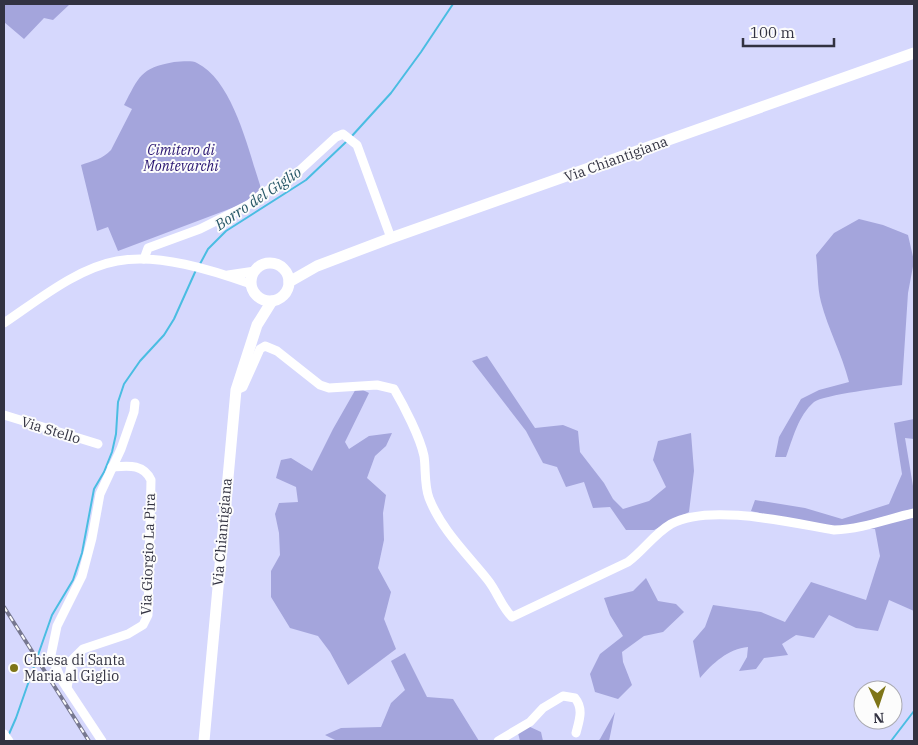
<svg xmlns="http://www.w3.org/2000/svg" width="918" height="745" font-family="'IBM Plex Serif',serif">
<rect width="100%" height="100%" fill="#d6d8fd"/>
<!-- green -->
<g fill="#a4a5dc">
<polygon points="4,4 70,4 53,20 44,18 24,39 4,22"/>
<path d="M 174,62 C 181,62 191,60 197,63 C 233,81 248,149 260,185 L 261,191 L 240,205 L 118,251 L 108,227 L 97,231 L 81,165 C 92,161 103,159 111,150 L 132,109 L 124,105 C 139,77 140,68 174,62 Z"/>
<path d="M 859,219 L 883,225 L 908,235 L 914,261 L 908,293 L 902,385 C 887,387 823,395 814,402 C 798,416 793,438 786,457 L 775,457 L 779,437 L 801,399 L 819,390 L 849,382 C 842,354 828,329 821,302 C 817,287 818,270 816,255 L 834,233 Z"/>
<polygon points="487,356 535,428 563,425 578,431 580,452 604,483 613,499 623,509 649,501 666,487 653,460 658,441 691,433 694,471 689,512 654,530 626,530 610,507 593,508 584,482 566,487 557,467 543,463 526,431 472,361"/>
<polygon points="357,387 369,393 345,442 349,449 369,436 392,433 386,446 375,456 367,478 386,495 383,513 384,540 378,568 391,592 384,619 396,649 348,685 330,652 318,636 290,628 271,597 271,571 280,555 279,533 275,514 279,503 298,502 296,487 276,478 281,460 291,458 312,471 333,429"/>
<path d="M 914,419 L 914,439 L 905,438 L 914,492 L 914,611 L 889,600 L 878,631 L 856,628 L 829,615 L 814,638 L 796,635 L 782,644 L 788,655 L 764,658 L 756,669 L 739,671 L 747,657 L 748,647 C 728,649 713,663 700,678 L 693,641 L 705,627 L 713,605 L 761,612 L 785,622 L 811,582 L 866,600 L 880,556 L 875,529 L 823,527 L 751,511 L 755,500 L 805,508 L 842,519 L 889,504 L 902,474 L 894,423 Z"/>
<polygon points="646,578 658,601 676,604 684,612 663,632 644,636 622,652 623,662 632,685 618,699 595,692 590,674 600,654 623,636 610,615 604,598 633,591"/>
<polygon points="405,653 427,697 453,699 479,741 337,741 325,735 341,728 381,727 391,703 405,690 391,661"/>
<polygon points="615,712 609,741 598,741 600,739"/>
<polygon points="528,726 541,732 543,741 520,741 518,733"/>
</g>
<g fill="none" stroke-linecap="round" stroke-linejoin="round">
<!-- stream -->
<g stroke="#4abde2" stroke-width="2">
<polyline points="351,137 391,93 421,52 453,4"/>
<polyline points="200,264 208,249 226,231 306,180 346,142"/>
<polyline points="9,734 16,718 52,615 73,580 82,553 94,489 104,472 112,452 116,434 118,402 124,384 140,361 164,335 174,319 196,270"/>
<polyline points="891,741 914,711"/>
</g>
<!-- minor -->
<g stroke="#fff" stroke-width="9">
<polyline points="144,259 148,248 200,229 250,204 263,193 298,172 336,137 343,134 357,145 391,238"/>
<polyline points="228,275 255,271"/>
<path d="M 4,323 C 37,301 77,268 117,261 C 158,253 212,270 251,284"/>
<path d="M 236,390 L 243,387 L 260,349 L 265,346 L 277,351 L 320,385 L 329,388 L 377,385 L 394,389 C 404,406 420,437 424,456 C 426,469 424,485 429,498 C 441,529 466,553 487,579 C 497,591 501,606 512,617 L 628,562 C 644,550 654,534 671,524 C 709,503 792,523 834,530 C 862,529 887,519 914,513"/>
<polyline points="4,415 98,444"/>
<path d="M 67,688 L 72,660 L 83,649 L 128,634 L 143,625 L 148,615 L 151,480 C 143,463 127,466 112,467"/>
<polyline points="4,734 9,741"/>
<polyline points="102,741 61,679 51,655 57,626 82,576 92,538 100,494 121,449 134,412 135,403"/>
<path d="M 498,741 L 530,722 L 543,708 L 563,696 L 575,698 C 584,709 579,721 576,733"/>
</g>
<!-- major -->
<g stroke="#fff" stroke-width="11">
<circle cx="270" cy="282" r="19"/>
<polyline points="289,282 317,266 391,238 914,53"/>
<polyline points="204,741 236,390 257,325 272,301"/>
</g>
<!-- rail casing -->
<g stroke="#777890" stroke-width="4">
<polyline id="rail" points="4,607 89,741"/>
</g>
<!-- rail -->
<use href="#rail" stroke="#fcfcfc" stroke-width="2" stroke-dasharray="5.5" stroke-linecap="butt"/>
</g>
<!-- markers -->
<circle fill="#7e7518" stroke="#fcfcfc" stroke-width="2" cx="14" cy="668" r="5"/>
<g text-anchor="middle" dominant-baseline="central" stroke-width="4" stroke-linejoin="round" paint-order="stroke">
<!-- park labels -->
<g font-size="14" font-style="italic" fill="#291571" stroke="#fcfcfc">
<text x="181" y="150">Cimitero di<tspan x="181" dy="16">Montevarchi</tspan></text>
</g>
<!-- street labels -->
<g font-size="14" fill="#323241" stroke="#fcfcfc">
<text transform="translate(616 159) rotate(-20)">Via Chiantigiana</text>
<text transform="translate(51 430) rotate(17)">Via Stello</text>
<text transform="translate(222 532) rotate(-85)">Via Chiantigiana</text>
<text transform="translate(148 554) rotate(-88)">Via Giorgio La Pira</text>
</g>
<!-- poi labels -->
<g font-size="14" fill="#323241" stroke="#fcfcfc" text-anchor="start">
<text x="24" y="660">Chiesa di Santa<tspan x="24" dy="16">Maria al Giglio</tspan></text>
</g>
<!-- water labels -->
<g font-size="15" font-style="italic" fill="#275767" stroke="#fcfcfc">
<text transform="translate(258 198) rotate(-34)">Borro del Giglio</text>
</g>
</g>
<!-- border -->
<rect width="918" height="745" fill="none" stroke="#323241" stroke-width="10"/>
<!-- north arrow -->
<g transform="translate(878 705) rotate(177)"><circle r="24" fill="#fcfcfc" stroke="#ababb1"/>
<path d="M0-4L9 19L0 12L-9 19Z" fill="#7e7518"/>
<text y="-8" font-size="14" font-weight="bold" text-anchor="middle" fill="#323241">N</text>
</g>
<!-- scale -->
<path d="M743 38v8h91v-8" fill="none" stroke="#323241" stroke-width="2.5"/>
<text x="750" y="38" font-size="15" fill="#323241" stroke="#fcfcfc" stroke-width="4" paint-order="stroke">100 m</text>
</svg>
